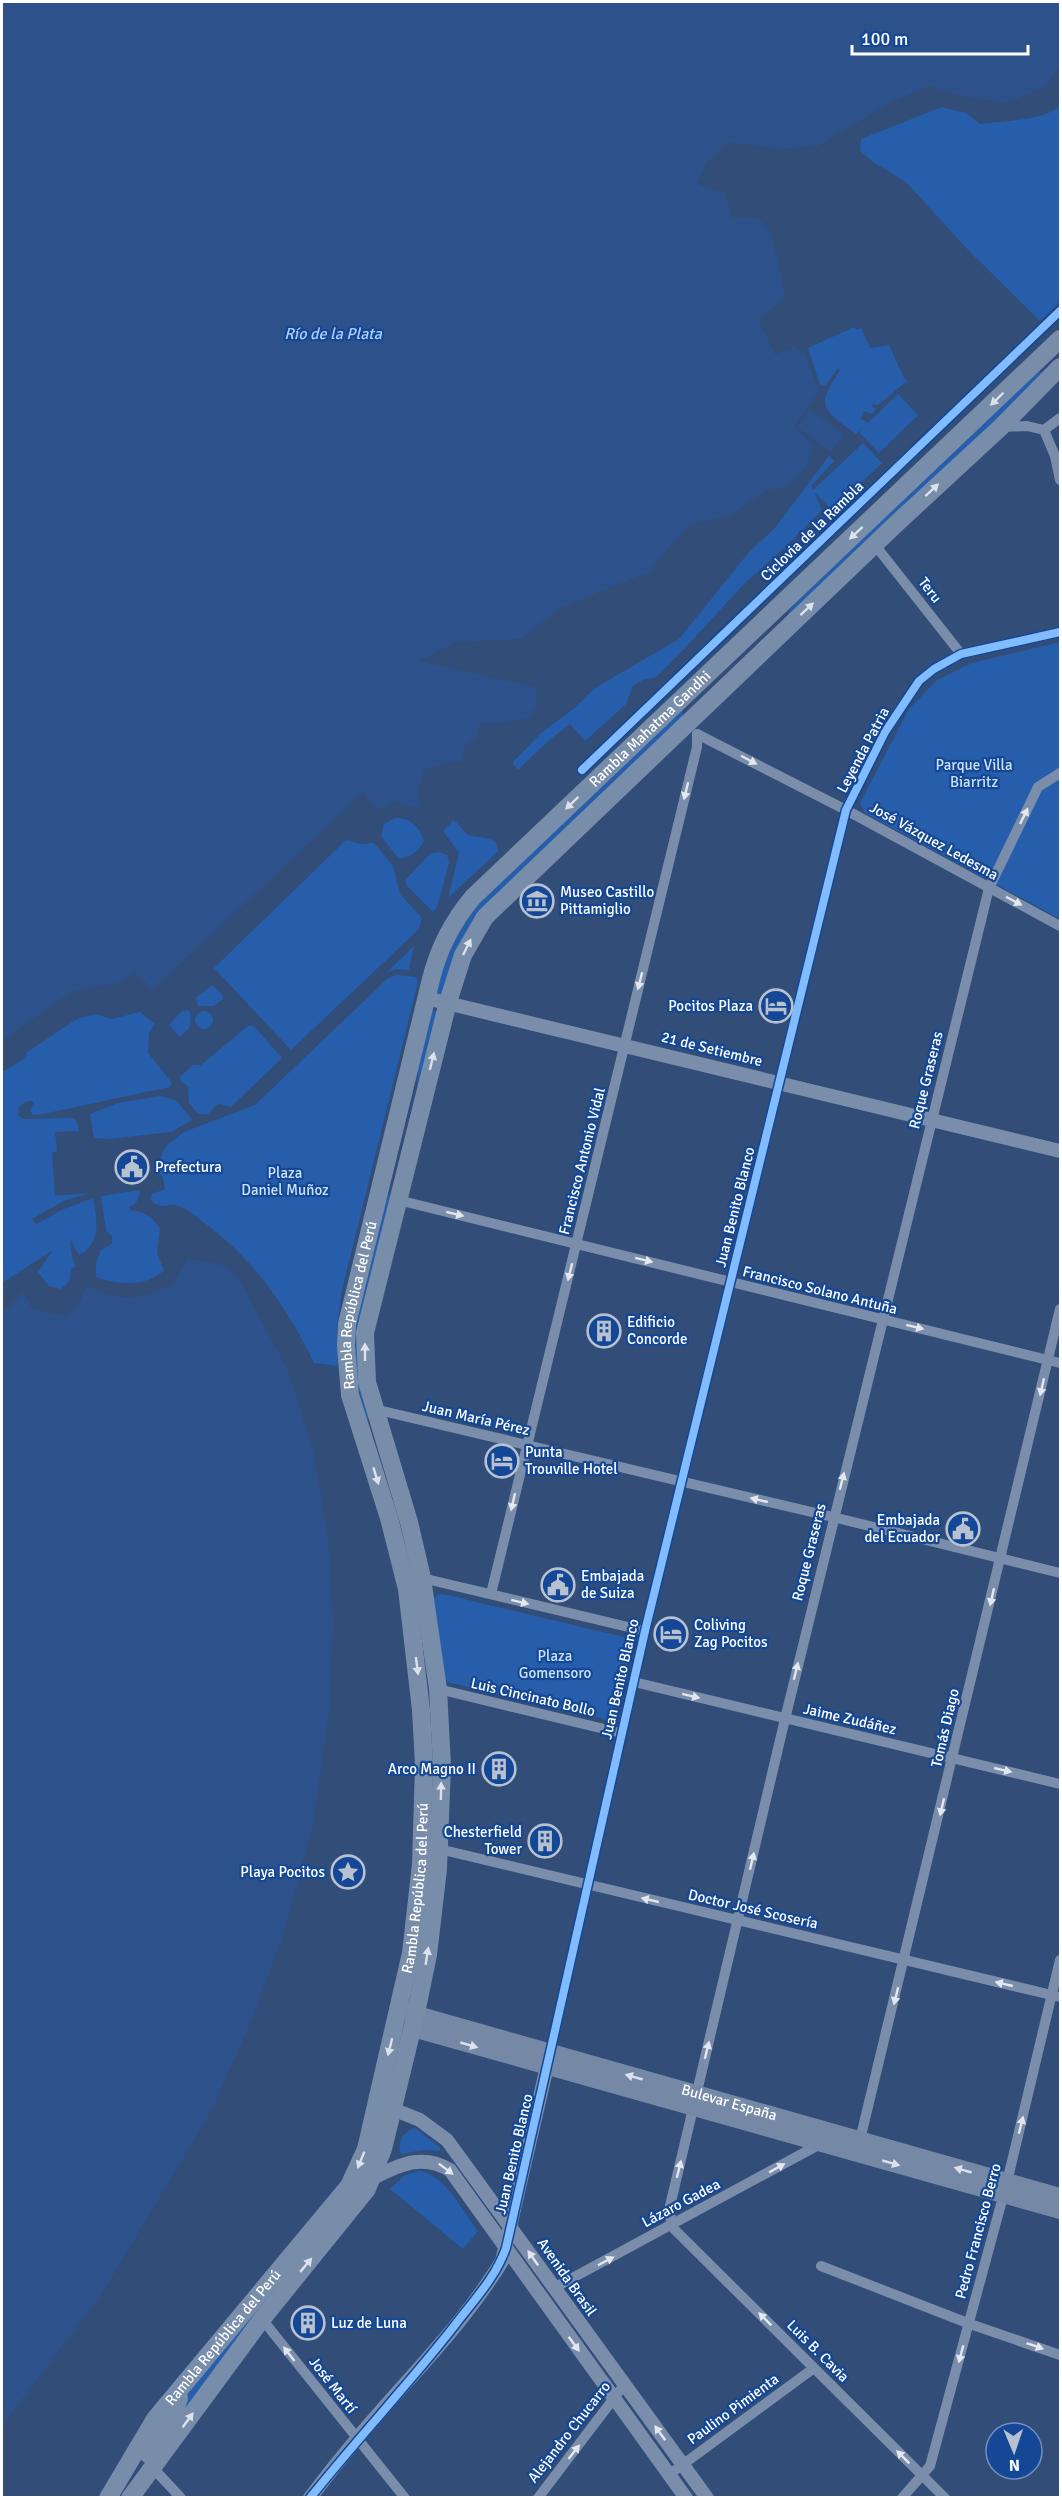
<svg xmlns="http://www.w3.org/2000/svg" width="1062" height="2499" font-family="Signika,sans-serif">
<rect width="100%" height="100%" fill="#314d78"/>
<!-- green -->
<g fill="#275eac">
<path d="M 1060,105 L 1060,301 L 1040,321 L 970,252 L 906,182 L 873,162 L 860,151 L 861,139 L 942,107 L 966,113 L 980,124 C 1001,121 1046,121 1060,105 Z"/>
<path d="M 854,327 L 856,330 L 861,328 L 870,348 L 889,345 L 904,378 L 908,380 L 878,405 L 873,404 L 871,407 L 876,408 L 872,414 L 864,411 L 860,418 L 868,423 L 898,394 L 918,415 L 879,453 L 859,432 L 866,424 L 856,434 C 822,409 815,408 840,370 L 838,368 L 825,386 L 820,385 L 808,348 Z"/>
<polygon points="1038,371 1044,375 786,618 795,600"/>
<polygon points="863,443 882,463 832,510 814,492 822,510 786,546 744,584 685,648 655,678 644,679 633,686 626,704 585,741 570,724 548,741 519,769 517,769 513,764 514,761 541,733 576,707 595,688 679,639 749,552 774,529 829,456 834,461 811,486 813,490"/>
<polygon points="1060,642 1060,919 865,813 860,803 909,709 937,680 972,663"/>
<path d="M 683,709 L 682,720 L 489,904 C 462,935 452,955 442,995 L 432,994 L 437,974 L 467,912 Z"/>
<path d="M 395,818 C 410,817 418,826 424,840 C 422,849 407,860 398,858 L 381,836 L 384,824 Z"/>
<polygon points="454,820 468,835 491,839 496,843 498,851 448,898 459,853 443,831"/>
<polygon points="346,840 362,844 374,843 393,866 400,894 422,918 419,929 291,1050 214,968"/>
<polygon points="439,852 447,855 449,863 437,907 433,912 407,886 405,880 431,853"/>
<polygon points="414,946 409,970 395,969 386,973"/>
<path d="M 396,975 L 416,977 L 418,982 L 341,1294 L 337,1329 L 338,1366 L 314,1363 C 287,1307 254,1259 203,1222 C 197,1217 184,1206 175,1205 C 166,1204 166,1209 153,1203 L 151,1198 L 152,1194 L 165,1189 L 162,1175 L 157,1175 L 162,1154 L 167,1145 L 184,1132 L 255,1105 L 387,979 Z"/>
<polygon points="212,985 222,994 223,999 214,1006 198,1006 196,998"/>
<polygon points="188,1010 191,1014 190,1027 180,1037 169,1025 182,1011"/>
<polygon points="428,1010 438,1011 396,1179 417,1089 419,1052"/>
<circle cx="204" cy="1020" r="9"/>
<path d="M 140,1012 L 155,1024 L 149,1033 L 148,1053 L 172,1083 L 170,1087 L 43,1114 L 33,1115 L 30,1111 L 34,1103 L 32,1101 L 25,1102 L 19,1107 L 18,1115 L 23,1119 L 71,1118 L 76,1120 L 79,1131 L 55,1132 L 57,1151 L 52,1153 L 55,1196 L 90,1193 L 64,1201 L 32,1219 L 36,1224 L 64,1209 L 93,1198 C 97,1219 102,1244 79,1255 L 70,1239 L 72,1258 L 76,1266 L 71,1269 L 70,1280 L 61,1289 L 49,1286 L 38,1272 L 53,1250 L 2,1283 L 2,1072 L 24,1059 L 27,1052 L 77,1019 L 96,1014 L 112,1019 Z"/>
<polygon points="248,1026 254,1026 282,1058 231,1107 218,1104 208,1114 198,1114 189,1103 188,1086 181,1082 180,1077 193,1065 201,1065"/>
<polygon points="161,1096 177,1101 192,1120 171,1132 108,1139 94,1138 90,1114 118,1103"/>
<path d="M 140,1190 C 139,1198 137,1204 129,1207 L 130,1210 C 145,1212 152,1216 160,1229 L 157,1253 L 164,1270 C 148,1287 117,1285 96,1277 L 96,1263 L 101,1250 L 112,1244 L 112,1236 L 106,1231 L 101,1196 Z"/>
<polygon points="387,1191 391,1198 370,1288 369,1418 367,1419 357,1385 353,1326"/>
<polygon points="443,1594 628,1638 632,1646 614,1718 608,1720 447,1682 445,1680 434,1599 437,1595"/>
<path d="M 415,2128 L 440,2148 L 440,2151 L 423,2150 L 401,2154 C 397,2142 403,2132 415,2128 Z"/>
<polygon points="372,2161 155,2451 191,2388"/>
<path d="M 419,2171 C 444,2173 463,2212 478,2231 L 463,2249 L 390,2189 L 405,2175 Z"/>
</g>
<!-- water -->
<g fill="#2d528b">
<polygon points="2,2 1060,2 1059,66 1046,87 1008,102 974,99 929,86 889,103 818,146 781,149 727,142 707,162 697,184 725,193 731,217 759,219 771,232 786,298 758,319 775,355 795,346 805,354 819,391 794,427 814,446 805,469 788,487 766,490 732,515 687,526 649,572 560,608 521,639 456,642 419,661 536,687 536,708 529,718 501,723 480,723 476,738 465,746 462,762 445,763 424,770 419,789 420,809 396,802 378,810 363,793 153,989 135,973 118,983 73,991 2,1040"/>
<polygon points="810,409 844,435 830,452 797,427"/>
<polygon points="187,1259 207,1261 225,1266 240,1281 287,1368 313,1450 328,1535 333,1622 329,1713 313,1824 285,1929 253,2017 212,2110 101,2295 2,2426 2,1309 9,1307 24,1292 31,1307 50,1314 67,1315 79,1304 86,1286 115,1296 132,1298 172,1286"/>
</g>
<g fill="none" stroke-linecap="round" stroke-linejoin="round">
<!-- minor -->
<g stroke="#7a8eab" stroke-width="10">
<polyline points="1001,427 1027,426 1044,430 1055,456 1060,480"/>
<polyline points="1044,430 1060,418"/>
<polyline points="875,545 961,654"/>
<polyline points="697,734 846,810 1060,926"/>
<polyline points="398,1200 1060,1363"/>
<polyline points="374,1409 833,1517 1060,1573"/>
<polyline points="422,1578 645,1631"/>
<polyline points="491,1594 697,747 697,734"/>
<polyline points="634,1682 1060,1784"/>
<polyline points="438,1689 621,1733"/>
<polyline points="439,1849 1060,1997"/>
<polyline points="550,2053 645,1631 846,810 885,732 919,681 934,669 961,654 1060,632"/>
<polyline points="859,2144 1060,1309"/>
<polyline points="821,2266 970,2324 1060,2355"/>
<polyline points="554,2288 822,2143"/>
<polyline points="262,2319 405,2498"/>
<polyline points="153,2468 181,2498"/>
<polyline points="670,2474 814,2368"/>
<polyline points="538,2498 624,2385"/>
<polyline points="902,2498 930,2466 1007,2182 1060,1960"/>
<polyline points="945,2498 671,2226 670,2206 785,1719 989,888 1038,787 1060,773"/>
</g>
<!-- tertiary -->
<g stroke="#7a8eab" stroke-width="14">
<polyline points="426,998 1060,1151"/>
<polyline points="385,2106 420,2120 447,2140 707,2498"/>
<path d="M 373,2178 C 399,2165 422,2153 450,2170 L 686,2498"/>
<path d="M 310,2498 C 325,2478 340,2459 356,2440 C 405,2381 462,2327 502,2261 L 549,2058"/>
</g>
<!-- secondary -->
<g stroke="#7589a7" stroke-width="16">
<path id="s1" d="M 403,2010 L 1060,2196"/>
<polyline points="413,2029 1060,2211"/>
</g>
<!-- primary -->
<g stroke="#788da9" stroke-width="18">
<polyline points="149,2455 173,2417 179,2398"/>
<path id="s2" d="M 108,2498 L 155,2419 L 349,2186 L 366,2149 L 411,1953 L 421,1864 L 424,1765 L 421,1710 L 407,1589 L 389,1518 L 350,1395 L 346,1346 L 347,1324 L 431,979 C 439,947 452,922 473,897 L 1060,339"/>
<polyline points="130,2498 262,2319 367,2189 383,2149 416,2013 428,1955 438,1869 442,1766 438,1689 422,1578 409,1522 367,1382 365,1333 448,1002 463,955 485,917 896,524 1001,427 1060,367"/>
</g>
<!-- cycleway casing -->
<g stroke="#144795" stroke-width="11">
<g id="cycleway">
<polyline points="582,770 1060,311"/>
<path d="M 310,2498 C 357,2439 409,2384 455,2325 C 474,2300 496,2277 506,2248 L 645,1631 L 846,810 L 885,732 L 919,681 L 934,669 L 961,654 L 1060,632"/>
</g>
</g>
<!-- cycleway -->
<use href="#cycleway" stroke="#80bcff" stroke-width="8"/>
</g>
<!-- one-way arrows -->
<defs><path id="oneway-solid" d="M-6-.8H1V-3.2L6.5 0L1 3.2V.8H-6Z" transform="scale(1.5)"/></defs>
<g fill="#dde2ea">
<use href="#oneway-solid" transform="translate(997 399) rotate(136)"/>
<use href="#oneway-solid" transform="translate(932 490) rotate(-43)"/>
<use href="#oneway-solid" transform="translate(856 533) rotate(137)"/>
<use href="#oneway-solid" transform="translate(807 609) rotate(-43)"/>
<use href="#oneway-solid" transform="translate(572 803) rotate(136)"/>
<use href="#oneway-solid" transform="translate(467 947) rotate(-64)"/>
<use href="#oneway-solid" transform="translate(432 1061) rotate(-76)"/>
<use href="#oneway-solid" transform="translate(365 1352) rotate(-90)"/>
<use href="#oneway-solid" transform="translate(376 1476) rotate(73)"/>
<use href="#oneway-solid" transform="translate(417 1666) rotate(83)"/>
<use href="#oneway-solid" transform="translate(441 1791) rotate(-89)"/>
<use href="#oneway-solid" transform="translate(427 1956) rotate(-81)"/>
<use href="#oneway-solid" transform="translate(390 2047) rotate(104)"/>
<use href="#oneway-solid" transform="translate(361 2160) rotate(112)"/>
<use href="#oneway-solid" transform="translate(306 2265) rotate(-50)"/>
<use href="#oneway-solid" transform="translate(188 2420) rotate(-54)"/>
</g>
<g fill="#e4e8ee">
<use href="#oneway-solid" transform="translate(749 760) rotate(28)"/>
<use href="#oneway-solid" transform="translate(686 791) rotate(104)"/>
<use href="#oneway-solid" transform="translate(1024 816) rotate(-64)"/>
<use href="#oneway-solid" transform="translate(1014 901) rotate(28)"/>
<use href="#oneway-solid" transform="translate(640 981) rotate(104)"/>
<use href="#oneway-solid" transform="translate(455 1214) rotate(14)"/>
<use href="#oneway-solid" transform="translate(644 1260) rotate(14)"/>
<use href="#oneway-solid" transform="translate(570 1272) rotate(104)"/>
<use href="#oneway-solid" transform="translate(915 1327) rotate(14)"/>
<use href="#oneway-solid" transform="translate(1042 1387) rotate(103)"/>
<use href="#oneway-solid" transform="translate(842 1481) rotate(-76)"/>
<use href="#oneway-solid" transform="translate(759 1500) rotate(-167)"/>
<use href="#oneway-solid" transform="translate(513 1502) rotate(103)"/>
<use href="#oneway-solid" transform="translate(992 1597) rotate(103)"/>
<use href="#oneway-solid" transform="translate(520 1602) rotate(14)"/>
<use href="#oneway-solid" transform="translate(796 1671) rotate(-76)"/>
<use href="#oneway-solid" transform="translate(691 1696) rotate(14)"/>
<use href="#oneway-solid" transform="translate(1003 1770) rotate(13)"/>
<use href="#oneway-solid" transform="translate(942 1807) rotate(103)"/>
<use href="#oneway-solid" transform="translate(752 1861) rotate(-77)"/>
<use href="#oneway-solid" transform="translate(650 1900) rotate(-167)"/>
<use href="#oneway-solid" transform="translate(1004 1984) rotate(-167)"/>
<use href="#oneway-solid" transform="translate(896 1996) rotate(104)"/>
<use href="#oneway-solid" transform="translate(707 2050) rotate(-76)"/>
<use href="#oneway-solid" transform="translate(1021 2125) rotate(-76)"/>
<use href="#oneway-solid" transform="translate(777 2168) rotate(-29)"/>
<use href="#oneway-solid" transform="translate(446 2169) rotate(37)"/>
<use href="#oneway-solid" transform="translate(679 2169) rotate(-76)"/>
<use href="#oneway-solid" transform="translate(533 2258) rotate(-125)"/>
<use href="#oneway-solid" transform="translate(606 2261) rotate(-28)"/>
<use href="#oneway-solid" transform="translate(765 2319) rotate(-135)"/>
<use href="#oneway-solid" transform="translate(574 2344) rotate(54)"/>
<use href="#oneway-solid" transform="translate(1035 2346) rotate(19)"/>
<use href="#oneway-solid" transform="translate(289 2354) rotate(-128)"/>
<use href="#oneway-solid" transform="translate(961 2354) rotate(105)"/>
<use href="#oneway-solid" transform="translate(660 2433) rotate(-126)"/>
<use href="#oneway-solid" transform="translate(574 2452) rotate(-52)"/>
<use href="#oneway-solid" transform="translate(903 2457) rotate(-135)"/>
</g>
<g fill="#dce2e9">
<use href="#oneway-solid" transform="translate(469 2045) rotate(16)"/>
<use href="#oneway-solid" transform="translate(634 2077) rotate(-164)"/>
<use href="#oneway-solid" transform="translate(891 2163) rotate(16)"/>
<use href="#oneway-solid" transform="translate(963 2170) rotate(-164)"/>
</g>
<!-- icons -->
<defs>
<g id="museum-ring" transform="scale(1.725)"><circle r="9.5" fill="#144795" stroke="#b7c1d0" stroke-width="1.5"/><path d="M0-6L6-3V-2H-6V-3ZM-5-1h2V3h-2ZM-1-1h2V3h-2ZM3-1h2V3H3ZM-6 4H6V6H-6Z" fill="#b7c1d0"/></g>
<g id="hotel-ring" transform="scale(1.725)"><circle r="9.5" fill="#144795" stroke="#b7c1d0" stroke-width="1.5"/><path d="M-6-4.5h1.5V1H6V5H4.5V3h-9V5H-6ZM-4 0a1.8 1.8 0 1 1 3.6 0ZM.5 0V-2.5h3Q6-2.5 6 0Z" fill="#b7c1d0"/></g>
<g id="civic-ring" transform="scale(1.725)"><circle r="9.5" fill="#144795" stroke="#b7c1d0" stroke-width="1.5"/><path d="M-.6-6.5H3V-4.5H.6V-3L4-1V1h2V6H-6V1h2V-1L-.6-3ZM-1.2 2.5V6h2.4V2.5Z" fill="#b7c1d0"/></g>
<g id="building-ring" transform="scale(1.725)"><circle r="9.5" fill="#144795" stroke="#b7c1d0" stroke-width="1.5"/><path d="M-4-6H4V6H1V3H-1V6H-4ZM-2.5-4.3h1.7v1.8h-1.7ZM.8-4.3h1.7v1.8H.8ZM-2.5-1h1.7V.8h-1.7ZM.8-1h1.7V.8H.8Z" fill="#b7c1d0"/></g>
<g id="sight-ring" transform="scale(1.725)"><circle r="9.5" fill="#144795" stroke="#b7c1d0" stroke-width="1.5"/><path d="M0-6L1.8-2.2L6-1.7L2.9 1.2L3.7 5.4L0 3.3L-3.7 5.4L-2.9 1.2L-6-1.7L-1.8-2.2Z" fill="#b7c1d0"/></g>
</defs>
<g fill-rule="evenodd">
<use href="#museum-ring" x="537" y="901"/>
<use href="#hotel-ring" x="776" y="1006"/>
<use href="#civic-ring" x="132" y="1167"/>
<use href="#building-ring" x="604" y="1331"/>
<use href="#hotel-ring" x="502" y="1461"/>
<use href="#civic-ring" x="963" y="1529"/>
<use href="#civic-ring" x="558" y="1585"/>
<use href="#hotel-ring" x="671" y="1634"/>
<use href="#building-ring" x="499" y="1769"/>
<use href="#building-ring" x="545" y="1841"/>
<use href="#sight-ring" x="348" y="1872"/>
<use href="#building-ring" x="308" y="2323"/>
</g>
<g text-anchor="middle" dominant-baseline="central" stroke-width="4.5" stroke-linejoin="round" paint-order="stroke">
<!-- street labels -->
<g font-size="15" fill="#fff" stroke="#144795">
<text transform="translate(812 531) rotate(-44)">Ciclovia de la Rambla</text>
<text transform="translate(930 590) rotate(52)">Teru</text>
<text stroke="none"><textPath href="#s2" startOffset="1968">Rambla Mahatma Gandhi</textPath></text>
<text transform="translate(863 750) rotate(-62)">Leyenda Patria</text>
<text transform="translate(934 841) rotate(29)">José Vázquez Ledesma</text>
<text transform="translate(712 1049) rotate(14)">21 de Setiembre</text>
<text transform="translate(926 1080) rotate(-76)">Roque Graseras</text>
<text transform="translate(582 1161) rotate(-76)">Francisco Antonio Vidal</text>
<text transform="translate(735 1207) rotate(-76)">Juan Benito Blanco</text>
<text transform="translate(820 1290) rotate(14)">Francisco Solano Antuña</text>
<text stroke="none"><textPath href="#s2" startOffset="1296">Rambla República del Perú</textPath></text>
<text transform="translate(476 1418) rotate(13)">Juan María Pérez</text>
<text transform="translate(809 1552) rotate(-76)">Roque Graseras</text>
<text transform="translate(620 1679) rotate(-77)">Juan Benito Blanco</text>
<text transform="translate(533 1697) rotate(13)">Luis Cincinato Bollo</text>
<text transform="translate(850 1719) rotate(13)">Jaime Zudáñez</text>
<text transform="translate(945 1728) rotate(-77)">Tomás Diago</text>
<text stroke="none"><textPath href="#s2" startOffset="702">Rambla República del Perú</textPath></text>
<text transform="translate(753 1909) rotate(13)">Doctor José Scosería</text>
<text stroke="none"><textPath href="#s1" startOffset="339">Bulevar España</textPath></text>
<text transform="translate(514 2154) rotate(-77)">Juan Benito Blanco</text>
<text transform="translate(681 2203) rotate(-28)">Lázaro Gadea</text>
<text transform="translate(978 2231) rotate(-75)">Pedro Francisco Berro</text>
<text transform="translate(567 2277) rotate(55)">Avenida Brasil</text>
<text stroke="none"><textPath href="#s2" startOffset="198">Rambla República del Perú</textPath></text>
<text transform="translate(818 2351) rotate(45)">Luis B. Cavia</text>
<text transform="translate(333 2385) rotate(52)">José Martí</text>
<text transform="translate(733 2409) rotate(-36)">Paulino Pimienta</text>
<text transform="translate(569 2432) rotate(-52)">Alejandro Chucarro</text>
</g>
<!-- park labels -->
<g font-size="15" fill="#cbe0fd" stroke="#144795">
<text x="974" y="765">Parque Villa<tspan x="974" dy="17">Biarritz</tspan></text>
<text x="285" y="1173">Plaza<tspan x="285" dy="17">Daniel Muñoz</tspan></text>
<text x="555" y="1656">Plaza<tspan x="555" dy="17">Gomensoro</tspan></text>
</g>
<!-- poi labels -->
<g font-size="15" fill="#fff" stroke="#144795" text-anchor="start">
<text x="560" y="892">Museo Castillo<tspan x="560" dy="17">Pittamiglio</tspan></text>
<text x="753" y="1006" text-anchor="end">Pocitos Plaza</text>
<text x="155" y="1167">Prefectura</text>
<text x="627" y="1322">Edificio<tspan x="627" dy="17">Concorde</tspan></text>
<text x="525" y="1452">Punta<tspan x="525" dy="17">Trouville Hotel</tspan></text>
<text x="940" y="1520" text-anchor="end">Embajada<tspan x="940" dy="17">del Ecuador</tspan></text>
<text x="581" y="1576">Embajada<tspan x="581" dy="17">de Suiza</tspan></text>
<text x="694" y="1625">Coliving<tspan x="694" dy="17">Zag Pocitos</tspan></text>
<text x="476" y="1769" text-anchor="end">Arco Magno II</text>
<text x="522" y="1832" text-anchor="end">Chesterfield<tspan x="522" dy="17">Tower</tspan></text>
<text x="325" y="1872" text-anchor="end">Playa Pocitos</text>
<text x="331" y="2323">Luz de Luna</text>
</g>
<!-- water labels -->
<g font-size="16" font-style="italic" fill="#b0cff9" stroke="#144795">
<text x="333" y="334">Río de la Plata</text>
</g>
</g>
<!-- border -->
<rect width="1062" height="2499" fill="none" stroke="#ffffff" stroke-width="6"/>
<!-- north arrow -->
<g transform="translate(1014 2451) rotate(178)"><circle r="28" fill="#144795" stroke="#7291bf" stroke-width="1.5"/>
<path d="M0-4.5L10 22L0 15L-10 22Z" fill="#b7c1d0"/>
<text y="-9" font-size="16" font-weight="bold" text-anchor="middle" fill="#ffffff">N</text>
</g>
<!-- scale -->
<path d="M852 45v9h176v-9" fill="none" stroke="#ffffff" stroke-width="3"/>
<text x="861" y="45" font-size="18" fill="#ffffff" stroke="#144795" stroke-width="4.5" paint-order="stroke">100 m</text>
</svg>
